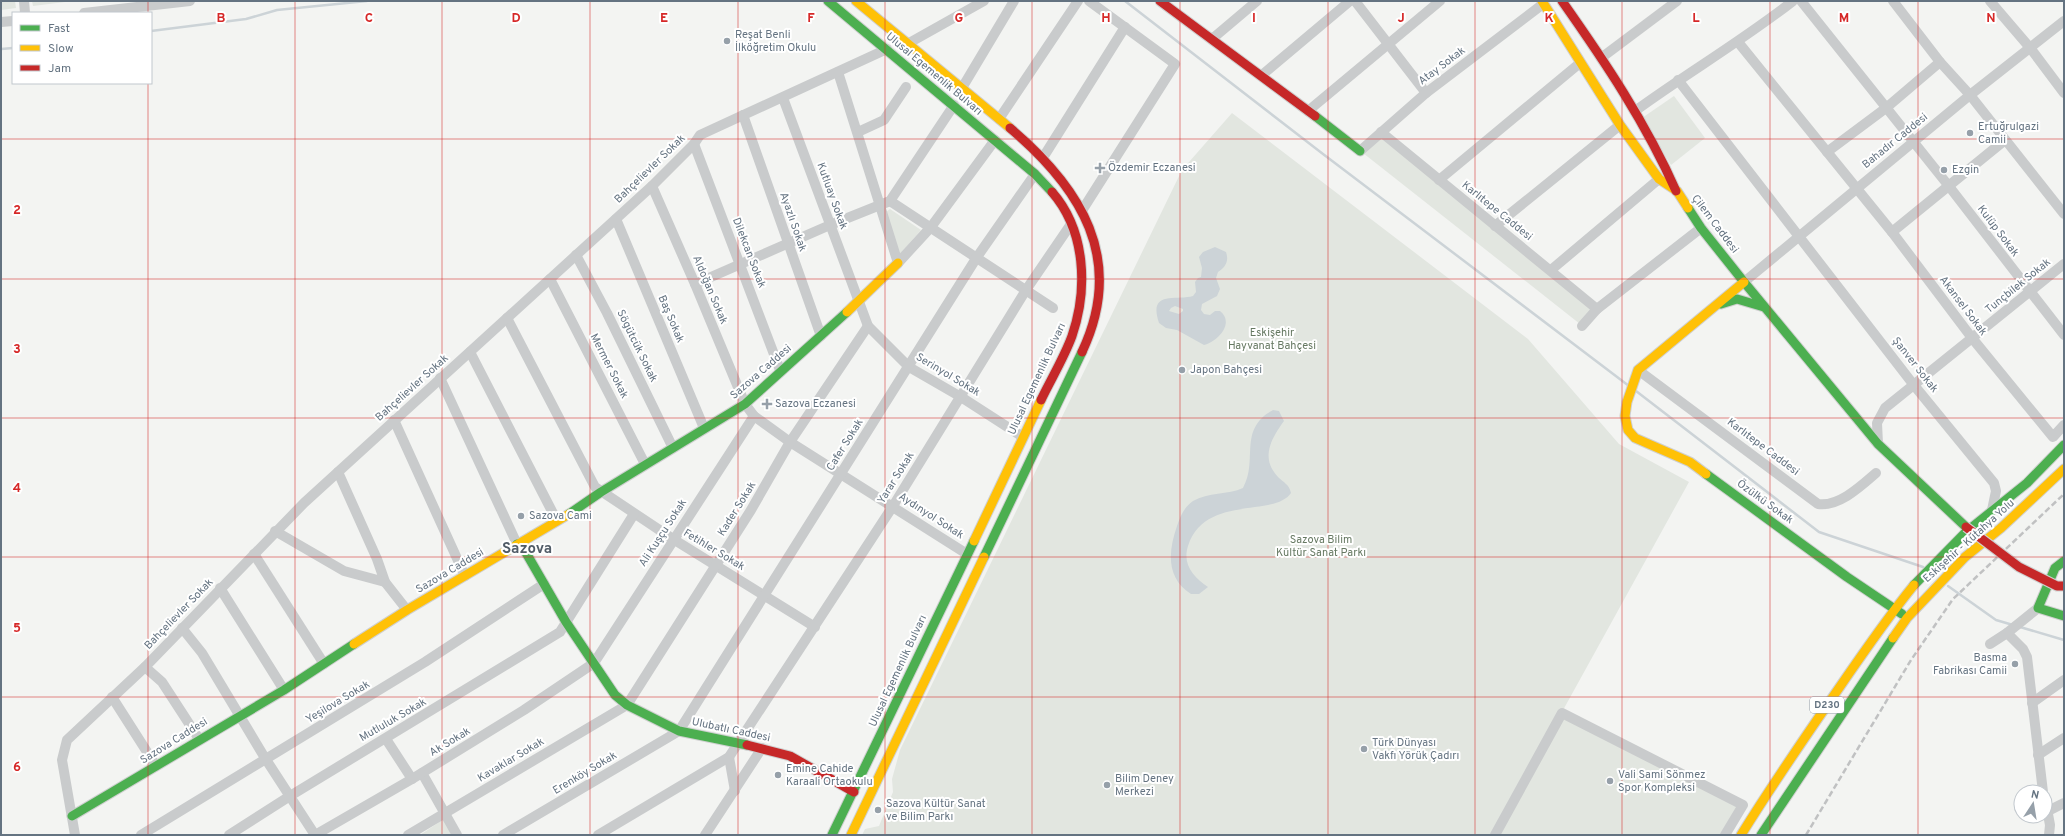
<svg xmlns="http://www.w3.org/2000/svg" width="2065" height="836" font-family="Overpass,sans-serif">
<rect width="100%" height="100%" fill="#f3f4f2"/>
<!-- green -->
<g fill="#e2e6e0">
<polygon points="1,1 15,1 16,8 1,10"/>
<polygon points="32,1 73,1 33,6"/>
<polygon points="1674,96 1705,138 1671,165 1642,118"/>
<polygon points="1232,113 1528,339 1619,444 1689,482 1562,712 1743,805 1725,835 862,835 865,829 879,826 893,792 892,779 900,750 1182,170"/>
<polygon points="1382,136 1593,309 1580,324 1363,153"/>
<polygon points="890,209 921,230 900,254 886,212"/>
<polygon points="444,819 452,835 420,835"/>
</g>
<!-- water -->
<g fill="#ccd3d7" fill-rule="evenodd">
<path d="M 1215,247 L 1226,252 C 1229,261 1226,267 1218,272 L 1216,278 L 1220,289 L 1217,296 L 1202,304 L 1201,310 L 1204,314 L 1210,315 L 1215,311 L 1220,311 C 1235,323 1218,341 1204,345 L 1177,330 L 1166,328 L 1159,323 C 1148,290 1175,301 1193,296 L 1196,292 L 1195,282 L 1198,278 L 1201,277 L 1202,268 L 1199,257 L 1203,252 ZM 1175,306 L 1183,309 L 1183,311 L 1179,314 L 1169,311 L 1171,308 Z"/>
<path d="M 1273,410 L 1279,411 L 1284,421 C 1271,439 1260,458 1278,477 C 1284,483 1289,484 1291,493 C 1274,518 1205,494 1188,546 C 1182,565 1194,577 1208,587 L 1199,594 L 1191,594 C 1166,578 1168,552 1177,526 C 1180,517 1184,507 1193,501 C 1208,492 1228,495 1243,488 C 1259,460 1237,430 1273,410 Z"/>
</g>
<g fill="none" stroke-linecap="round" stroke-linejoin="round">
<!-- stream -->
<g stroke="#ccd3d7" stroke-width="2.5">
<polyline points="1125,1 1323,154 1629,386"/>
<polyline points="151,31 246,19 277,10 367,1"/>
<polyline points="1,49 13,48"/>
<polyline points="1636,391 1819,532 1923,567"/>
<polyline points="1948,586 1996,620 2013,625"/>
<polyline points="2020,627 2064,640"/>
</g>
<!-- fast casing -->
<g stroke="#cfd0d0" stroke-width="11">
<g id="fast">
<polyline points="828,1 1035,174 1052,192"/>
<polyline points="1315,116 1360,151"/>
<polyline points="1688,208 1701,228 1744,282 1878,444 1966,527"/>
<polyline points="1721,304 1737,299 1764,307"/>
<polyline points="1706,474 1847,577 1902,614"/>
<polyline points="569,514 601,492 745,404 847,312"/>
<polyline points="517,544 525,551 566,622 615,695 627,705 679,731 747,745"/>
<polyline points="984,557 1082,352"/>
<polyline points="2064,561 2055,568 2038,608 2064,616"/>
<polyline points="1914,585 1966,532 2027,483 2064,445"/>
<polyline points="72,816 284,690 354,644"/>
<polyline points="832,835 974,541"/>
<polyline points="1761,835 1893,638"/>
</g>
</g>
<!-- slow casing -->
<g stroke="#cfd0d0" stroke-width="11">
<g id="slow">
<polyline points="856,1 1010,128"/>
<polyline points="1542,1 1620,125 1659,179 1677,191 1688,208"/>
<polyline points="847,312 898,263"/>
<polyline points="1706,474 1690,462 1635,438 1628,430 1625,416 1627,402 1638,370 1744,282"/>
<polyline points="974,541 1041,400"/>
<polyline points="1893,638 1907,618 1965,557 2001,528 2064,469"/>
<polyline points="354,644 407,610 569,514"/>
<polyline points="851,835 984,557"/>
<path d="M 1741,835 C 1772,785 1805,737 1839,688 C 1863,653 1887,618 1914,585"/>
</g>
</g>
<!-- jam casing -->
<g stroke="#cfd0d0" stroke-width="11">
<g id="jam">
<polyline points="1160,1 1315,116"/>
<path d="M 1562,1 C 1605,62 1646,123 1676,191"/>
<path d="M 1010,128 C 1081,188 1126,259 1082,352"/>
<path d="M 1041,400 C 1051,379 1064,358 1072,336 C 1088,289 1086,231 1052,192"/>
<polyline points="747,745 790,756 854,792"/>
</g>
</g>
<!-- street -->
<g stroke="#c9cbcc" stroke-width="10">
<polyline points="24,1 25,13"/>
<polyline points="1355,1 1426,93"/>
<polyline points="1801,1 1948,185 2064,335"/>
<polyline points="1893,1 1940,62 1970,95 2064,214"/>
<polyline points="1990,1 2031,49 2064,93"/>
<polyline points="84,13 190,1"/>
<polyline points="1,22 13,21"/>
<polyline points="1212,39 1257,1"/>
<polyline points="1738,42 1892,232 1972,338 2053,437 2064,425"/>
<polyline points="909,43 984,1"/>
<polyline points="1601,58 1677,1"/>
<polyline points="838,72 898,263"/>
<polyline points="1262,75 1350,1"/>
<polyline points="1678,80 1913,384 1994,483 1996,491 1992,510"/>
<polyline points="962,88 1014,1"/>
<polyline points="783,98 868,326 909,367 961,397 1023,437"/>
<polyline points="1308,111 1440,1"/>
<path d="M 1635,111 C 1687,73 1742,41 1793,1"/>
<polyline points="743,115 821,336"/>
<polyline points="999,119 1078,1"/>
<polyline points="858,132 884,120 906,87"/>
<polyline points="1381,132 1597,309"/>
<polyline points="694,144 780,370"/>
<polyline points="1360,151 1426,93 1543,4"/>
<polyline points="1827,152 1886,108 1940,62"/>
<polyline points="1044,156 1125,27"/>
<polyline points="1439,180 1580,63"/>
<polyline points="652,186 695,284 745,404 754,416 790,442 967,554"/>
<polyline points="890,201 1053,308"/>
<polyline points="1083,209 1175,64 1089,1"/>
<polyline points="616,219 704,428"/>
<polyline points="1495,226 1620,125"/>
<polyline points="1892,232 2005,140"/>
<polyline points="576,255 607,313 673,448"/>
<polyline points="898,263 931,227 995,140"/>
<polyline points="1551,270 1659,179"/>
<polyline points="550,279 645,464"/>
<polyline points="1744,282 1970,95 2064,21"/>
<polyline points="695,284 830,225 890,201 954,105"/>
<polyline points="507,318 595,487 673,539 815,627"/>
<polyline points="1582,326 1597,309 1701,228"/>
<polyline points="470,352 557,521"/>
<path d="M 1638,370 L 1818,504 C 1839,507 1861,486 1876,473"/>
<polyline points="440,378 517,544"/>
<polyline points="394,420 465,576"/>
<polyline points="1878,444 1877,423 1885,408 2064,264"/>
<polyline points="338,472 377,559 385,582 407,610"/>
<polyline points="275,531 344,571 385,582"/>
<polyline points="254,554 324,664"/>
<polyline points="220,588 284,690"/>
<polyline points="182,628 202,653 265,758 315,835"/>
<polyline points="2007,633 2023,649 2027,657 2043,792"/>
<polyline points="1990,644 2007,633 2038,608"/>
<polyline points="145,667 162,682 199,739"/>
<polyline points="112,697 156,766"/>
<polyline points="2032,703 2064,680"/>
<polyline points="386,739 412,779"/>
<polyline points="2038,755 2064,738"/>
<polyline points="729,757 735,791"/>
<polyline points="422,773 457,835"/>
<polyline points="2045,798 2050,825 2049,835"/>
<polyline points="2048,811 2064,803"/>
<polyline points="75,835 62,760 67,740 145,667 304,503 652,186 694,144 700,135 887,49"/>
<polyline points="141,835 425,662 544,584"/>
<polyline points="229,835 290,796 560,632 634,514"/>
<polyline points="315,835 412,779 524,710 594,663 754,416"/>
<polyline points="408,835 627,705 751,510 790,442 868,326"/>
<polyline points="503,835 679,731 977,257 1035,174"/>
<polyline points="598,835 729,757 893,506 1026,290 1071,224"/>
<polyline points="705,835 762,748"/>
<polyline points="1495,835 1562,713 1743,805 1725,835"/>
</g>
<!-- fast -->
<use href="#fast" stroke="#4caf50" stroke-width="9"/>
<!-- slow -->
<use href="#slow" stroke="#ffc107" stroke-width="9"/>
<!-- jam -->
<use href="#jam" stroke="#c62828" stroke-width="9"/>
<!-- rail -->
<polyline stroke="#c0c1c2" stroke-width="2.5" stroke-dasharray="6 3" stroke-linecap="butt" points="1806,835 1911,660 1953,599 2064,494"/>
<!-- jam-bridge casing -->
<g stroke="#cfd0d0" stroke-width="11" stroke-linecap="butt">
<polyline id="jam-bridge" points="1966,527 2019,567 2057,586 2064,586"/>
</g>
<!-- jam-bridge -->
<use href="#jam-bridge" stroke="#c62828" stroke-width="9"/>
</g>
<!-- grid -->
<path fill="none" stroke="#d62828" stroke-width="1" stroke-opacity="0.55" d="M 148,1 L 148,13M 295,1 L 295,835M 442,1 L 442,835M 590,1 L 590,835M 738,1 L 738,835M 885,1 L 885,835M 1032,1 L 1032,835M 1180,1 L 1180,835M 1328,1 L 1328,835M 1475,1 L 1475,835M 1622,1 L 1622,835M 1770,1 L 1770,835M 1918,1 L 1918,835M 148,83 L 148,835M 1,139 L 2064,139M 1,279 L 2064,279M 1,418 L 2064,418M 1,557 L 2064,557M 1,697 L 2064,697"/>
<!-- markers -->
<g fill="#96a0a9" stroke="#fff" stroke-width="1.5">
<circle cx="727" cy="41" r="4"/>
<circle cx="1970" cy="133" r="4"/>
<path d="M1098 162h4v4h4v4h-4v4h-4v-4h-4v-4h4z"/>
<circle cx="1944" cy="170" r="4"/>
<circle cx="1182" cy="370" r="4"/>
<path d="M765 398h4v4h4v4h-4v4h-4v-4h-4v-4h4z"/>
<circle cx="521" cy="516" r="4"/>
<circle cx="2015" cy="664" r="4"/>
<circle cx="1364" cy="749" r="4"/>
<circle cx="778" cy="775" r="4"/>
<circle cx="1610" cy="781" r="4"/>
<circle cx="1107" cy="785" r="4"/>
<circle cx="878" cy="810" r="4"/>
</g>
<g text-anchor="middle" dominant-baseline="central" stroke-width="4" stroke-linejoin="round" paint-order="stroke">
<!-- shield labels -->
<rect fill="#fff" stroke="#929da7" stroke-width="1" x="1810" y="697" width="34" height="16" rx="3"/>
<g font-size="10" font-weight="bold" fill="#647381">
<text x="1827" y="705">D230</text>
</g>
<!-- poi labels -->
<g font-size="11" fill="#647381" stroke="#fff" text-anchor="start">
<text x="735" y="35">Reşat Benli<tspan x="735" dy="13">İlköğretim Okulu</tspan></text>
<text x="1978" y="127">Ertuğrulgazi<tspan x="1978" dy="13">Camii</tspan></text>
<text x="1108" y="168">Özdemir Eczanesi</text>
<text x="1952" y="170">Ezgin</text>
<text x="1190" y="370">Japon Bahçesi</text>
<text x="775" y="404">Sazova Eczanesi</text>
<text x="529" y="516">Sazova Cami</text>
<text x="2007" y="658" text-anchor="end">Basma<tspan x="2007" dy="13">Fabrikası Camii</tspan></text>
<text x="1372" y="743">Türk Dünyası<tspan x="1372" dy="13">Vakfı Yörük Çadırı</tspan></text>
<text x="786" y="769">Emine Cahide<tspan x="786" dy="13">Karaali Ortaokulu</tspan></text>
<text x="1618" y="775">Vali Sami Sönmez<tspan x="1618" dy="13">Spor Kompleksi</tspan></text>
<text x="1115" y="779">Bilim Deney<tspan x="1115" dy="13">Merkezi</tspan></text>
<text x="886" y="804">Sazova Kültür Sanat<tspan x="886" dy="13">ve Bilim Parkı</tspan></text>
</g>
<!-- street labels -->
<g font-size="11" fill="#647381" stroke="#fff">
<text transform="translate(1442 66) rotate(-37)">Atay Sokak</text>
<text transform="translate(934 74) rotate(40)">Ulusal Egemenlik Bulvarı</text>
<text transform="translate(1895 141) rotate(-39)">Bahadır Caddesi</text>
<text transform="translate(650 169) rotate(-44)">Bahçelievler Sokak</text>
<text transform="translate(832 196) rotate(70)">Kutluay Sokak</text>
<text transform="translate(1497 211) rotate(39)">Karlıtepe Caddesi</text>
<text transform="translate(793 222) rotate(71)">Ayazlı Sokak</text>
<text transform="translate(1715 224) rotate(53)">Çilem Caddesi</text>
<text transform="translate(1998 231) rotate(53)">Kulüp Sokak</text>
<text transform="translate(749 253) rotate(69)">Dilekcan Sokak</text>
<text transform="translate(2018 286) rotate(-39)">Tunçbilek Sokak</text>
<text transform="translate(710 290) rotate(67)">Aldoğan Sokak</text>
<text transform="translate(1963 306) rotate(53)">Akansel Sokak</text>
<text transform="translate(671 319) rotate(67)">Baş Sokak</text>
<text transform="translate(637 346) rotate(64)">Sögütcük Sokak</text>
<text transform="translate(1915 365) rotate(52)">Şanver Sokak</text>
<text transform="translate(609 366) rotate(63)">Mermer Sokak</text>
<text transform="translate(761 372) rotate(-41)">Sazova Caddesi</text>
<text transform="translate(948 375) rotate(31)">Serinyol Sokak</text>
<text transform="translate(1037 379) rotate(-65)">Ulusal Egemenlik Bulvarı</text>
<text transform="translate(412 388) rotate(-42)">Bahçelievler Sokak</text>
<text transform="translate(845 445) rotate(-58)">Cafer Sokak</text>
<text transform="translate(1763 447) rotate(37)">Karlıtepe Caddesi</text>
<text transform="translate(896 478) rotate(-58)">Yarar Sokak</text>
<text transform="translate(1765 502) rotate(36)">Özülkü Sokak</text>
<text transform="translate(737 509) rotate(-58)">Kader Sokak</text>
<text transform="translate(931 516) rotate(33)">Aydınyol Sokak</text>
<text transform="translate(663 533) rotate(-57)">Ali Kuşçu Sokak</text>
<text transform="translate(1969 541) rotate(-42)">Eskişehir - Kütahya Yolu</text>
<text transform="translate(714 550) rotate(31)">Fetihler Sokak</text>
<text transform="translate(450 571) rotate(-31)">Sazova Caddesi</text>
<text transform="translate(179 614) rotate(-46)">Bahçelievler Sokak</text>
<text transform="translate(898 671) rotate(-65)">Ulusal Egemenlik Bulvarı</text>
<text transform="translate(338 702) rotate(-31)">Yeşilova Sokak</text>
<text transform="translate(393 720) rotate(-30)">Mutluluk Sokak</text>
<text transform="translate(731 730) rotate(12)">Ulubatlı Caddesi</text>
<text transform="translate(174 741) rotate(-32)">Sazova Caddesi</text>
<text transform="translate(450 742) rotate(-31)">Ak Sokak</text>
<text transform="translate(511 760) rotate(-31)">Kavaklar Sokak</text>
<text transform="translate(585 773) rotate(-31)">Erenköy Sokak</text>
</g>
<!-- park labels -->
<g font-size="11" fill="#667962" stroke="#fff">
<text x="1272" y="333">Eskişehir<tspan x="1272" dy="13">Hayvanat Bahçesi</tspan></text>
<text x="1321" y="540">Sazova Bilim<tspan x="1321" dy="13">Kültür Sanat Parkı</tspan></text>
</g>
<!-- district labels -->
<g font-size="15" font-weight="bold" fill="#515c67" stroke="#fff">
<text x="527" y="549">Sazova</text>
</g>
</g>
<g font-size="13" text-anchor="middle" font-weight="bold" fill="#d62828" stroke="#fff" stroke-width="4" stroke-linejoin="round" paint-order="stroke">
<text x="221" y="22">B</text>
<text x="369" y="22">C</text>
<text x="516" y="22">D</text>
<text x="664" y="22">E</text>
<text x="811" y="22">F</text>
<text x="959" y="22">G</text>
<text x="1106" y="22">H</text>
<text x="1254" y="22">I</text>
<text x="1401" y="22">J</text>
<text x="1549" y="22">K</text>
<text x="1696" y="22">L</text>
<text x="1844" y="22">M</text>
<text x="1991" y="22">N</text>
<text x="17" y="214">2</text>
<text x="17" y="353">3</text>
<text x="17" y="492">4</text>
<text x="17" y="632">5</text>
<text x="17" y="771">6</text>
</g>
<!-- border -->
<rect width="2065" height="836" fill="none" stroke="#647381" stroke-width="4"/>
<!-- legend -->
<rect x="12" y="12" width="140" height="72" fill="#ffffff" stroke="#c1c7cd"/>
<rect x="20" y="25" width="20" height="6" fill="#4caf50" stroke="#c1c7cd"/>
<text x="48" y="32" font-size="12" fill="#647381">Fast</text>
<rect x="20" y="45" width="20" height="6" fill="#ffc107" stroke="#c1c7cd"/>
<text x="48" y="52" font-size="12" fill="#647381">Slow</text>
<rect x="20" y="65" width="20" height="6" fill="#c62828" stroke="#c1c7cd"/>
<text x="48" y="72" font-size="12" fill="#647381">Jam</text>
<!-- north arrow -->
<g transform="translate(2033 804) rotate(12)"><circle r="19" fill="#ffffff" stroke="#c1c7cd"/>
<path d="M0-3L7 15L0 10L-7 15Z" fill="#96a0a9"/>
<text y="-6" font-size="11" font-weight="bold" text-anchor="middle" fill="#647381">N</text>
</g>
</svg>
